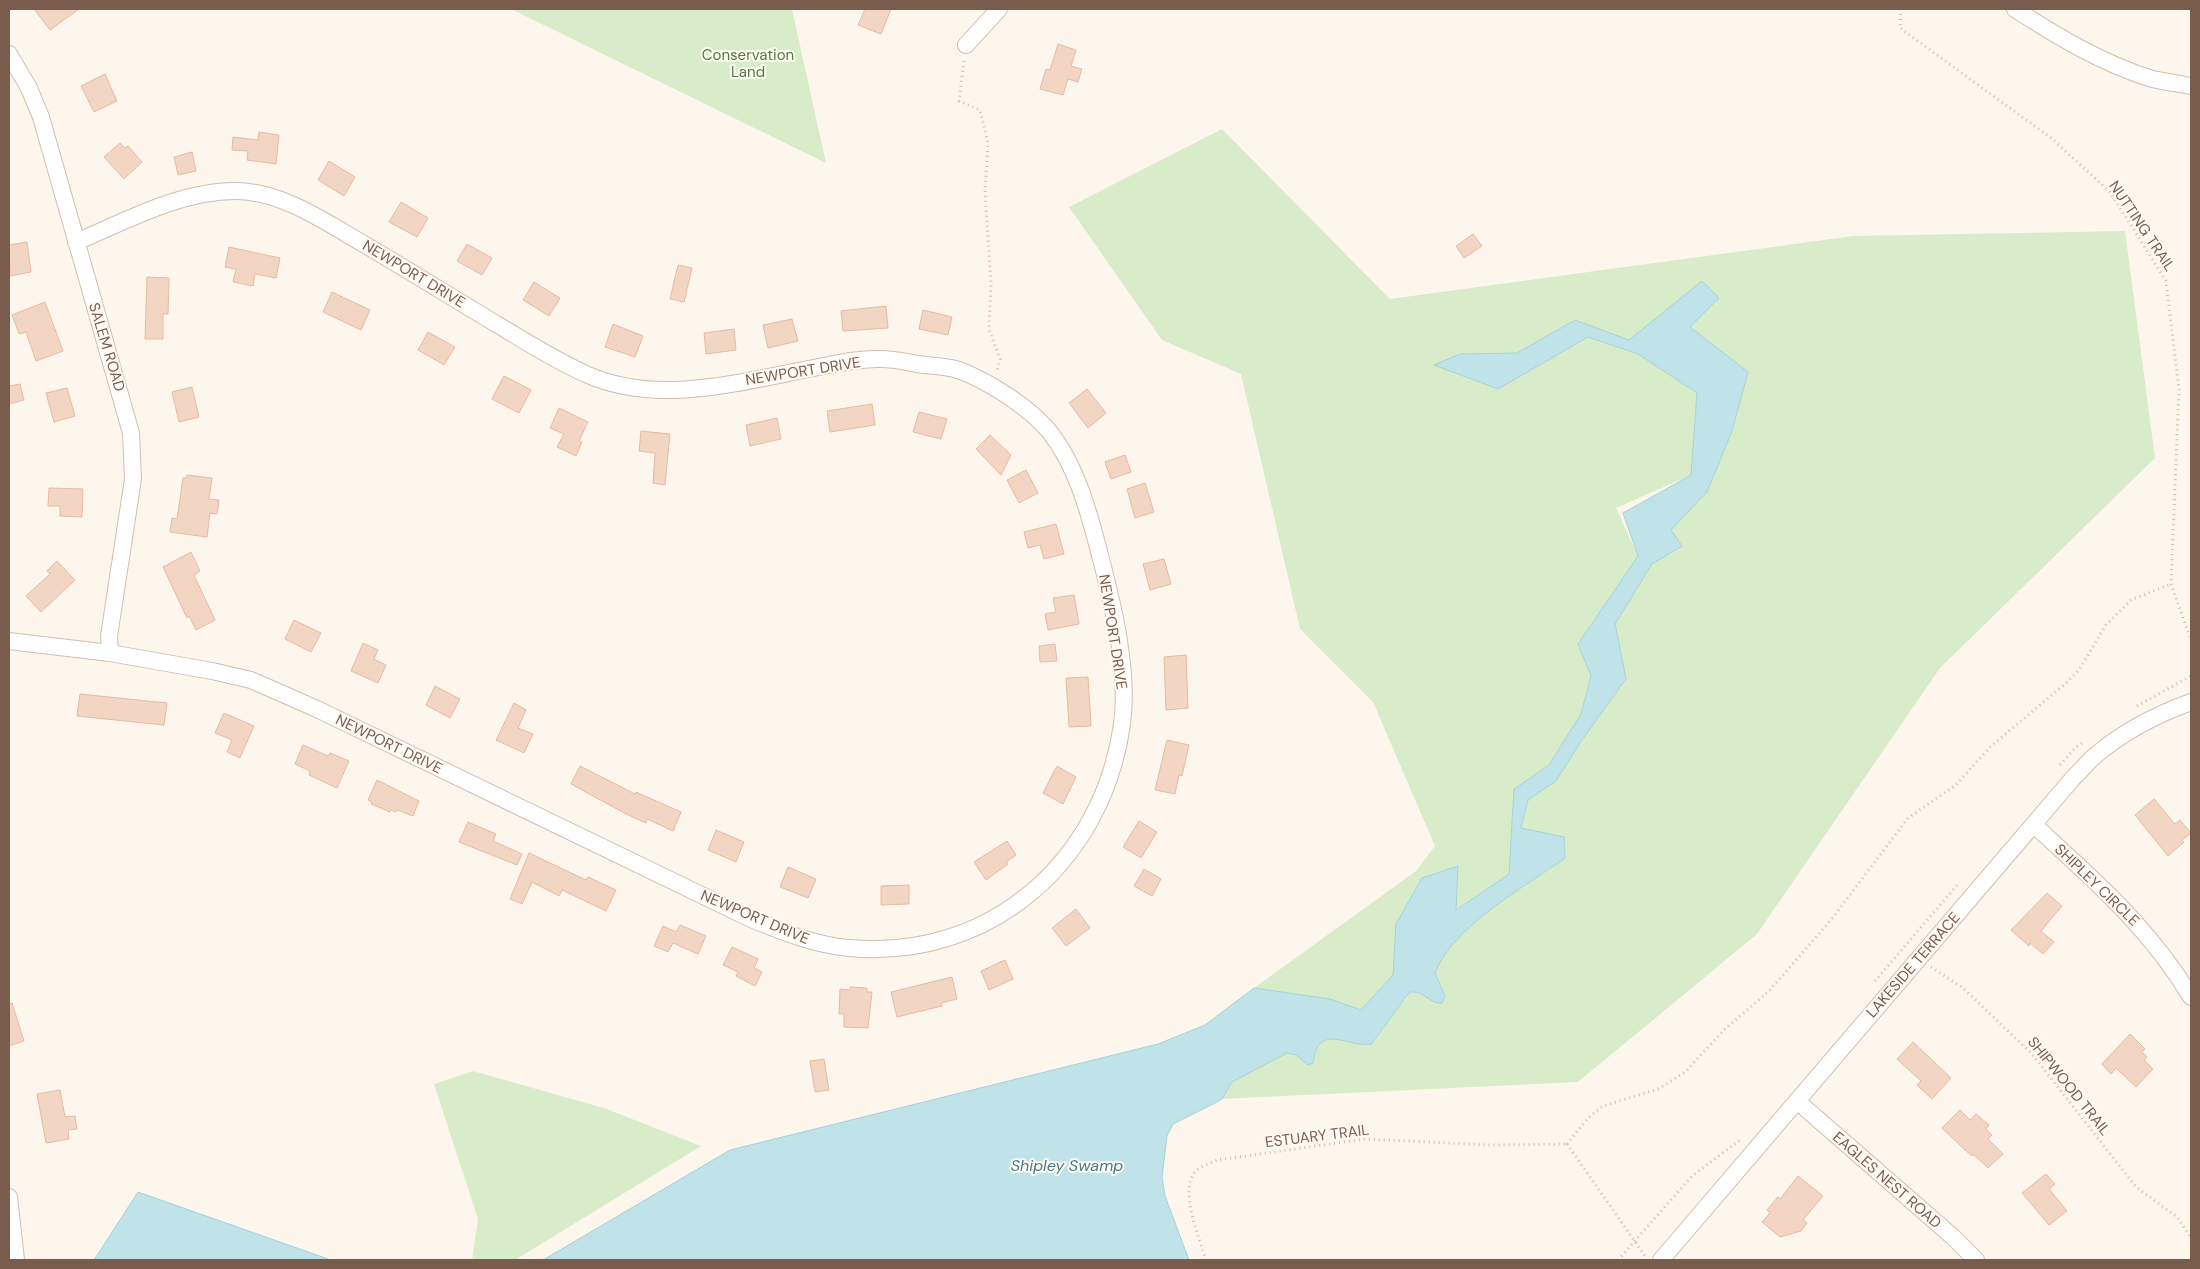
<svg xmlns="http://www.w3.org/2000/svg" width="2200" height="1269" font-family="'DM Sans',sans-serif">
<rect width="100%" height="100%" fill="#fdf6ec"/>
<!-- green -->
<g fill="#d8ecc9">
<polygon points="511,9 792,9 826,163"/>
<path d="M 1222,129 L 1390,299 L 1853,236 L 2125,231 L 2155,458 L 1940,668 L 1757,934 L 1578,1082 L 1222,1099 L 1232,1082 L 1287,1053 L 1296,1055 L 1308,1065 L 1313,1063 C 1322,1019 1344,1049 1373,1044 L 1407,995 C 1418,989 1426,997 1435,1003 L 1445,996 L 1435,973 C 1454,926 1524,887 1565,858 L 1564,837 L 1521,829 L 1528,800 L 1556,781 L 1582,740 L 1626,680 L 1615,624 L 1652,564 L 1681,546 L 1671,530 L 1707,492 L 1732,431 L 1748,372 L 1690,327 L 1702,281 L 1629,341 L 1575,320 L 1517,353 L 1460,354 L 1498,389 L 1588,337 L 1638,354 L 1697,393 L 1691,475 L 1616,508 L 1638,556 L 1578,644 L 1591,676 L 1581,714 L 1549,765 L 1514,789 L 1509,874 L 1455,910 L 1396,924 L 1393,975 L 1361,1010 L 1330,999 L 1254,988 L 1416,871 L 1435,846 L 1373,702 L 1300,629 L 1241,374 L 1162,340 L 1069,207 Z"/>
<polygon points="473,1071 604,1108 701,1146 515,1260 472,1260 478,1219 434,1084"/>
</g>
<!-- water -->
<g fill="#bfe3e8" stroke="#a5d3da">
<path d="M 1702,281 L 1719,298 L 1690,327 L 1748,372 L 1732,431 L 1707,492 L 1671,530 L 1682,546 L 1652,564 L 1615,624 L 1626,679 L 1582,740 L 1556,781 L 1528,800 L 1521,828 L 1564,837 L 1565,858 C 1525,887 1453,926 1435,973 L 1445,996 L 1442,1003 C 1431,1005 1424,991 1412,992 L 1407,995 L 1372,1044 C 1346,1048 1319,1021 1313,1063 L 1308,1065 L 1296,1055 L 1287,1053 L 1232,1082 L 1222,1099 L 1217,1102 L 1173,1124 L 1167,1136 L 1162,1177 L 1165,1196 L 1189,1260 L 543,1260 L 730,1150 L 1158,1044 L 1205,1025 L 1254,988 L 1330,999 L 1361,1010 L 1393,975 L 1396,924 L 1422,878 L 1458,866 L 1456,910 L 1509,874 L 1514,789 L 1549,765 L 1581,714 L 1591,676 L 1578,644 L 1638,556 L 1623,513 L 1691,475 L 1697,393 L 1638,354 L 1588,337 L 1498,389 L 1434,365 L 1460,354 L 1517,353 L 1575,320 L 1629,340 Z"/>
<polygon points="138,1192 331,1260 94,1260"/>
</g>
<!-- building -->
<g fill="#f3d5c3" stroke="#e6bba3">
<polygon points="34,9 79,9 50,30"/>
<polygon points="865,9 891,9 881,34 858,25"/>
<polygon points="1058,44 1076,50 1071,66 1082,69 1078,82 1068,79 1063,95 1040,89 1046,69 1050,70"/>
<polygon points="105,74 117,101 94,112 81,86"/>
<polygon points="259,132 279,135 276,164 247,160 248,151 232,150 233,137 258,140"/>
<polygon points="120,143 125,148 128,146 142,162 124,179 104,157"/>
<polygon points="192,152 196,171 178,175 174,157"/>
<polygon points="329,161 355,177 344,196 318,180"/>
<polygon points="401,202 428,218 417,237 389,222"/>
<polygon points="1473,234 1482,246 1464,258 1456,246"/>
<polygon points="27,242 31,272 10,276 9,245"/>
<polygon points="467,244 492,258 482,275 457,261"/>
<polygon points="229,247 280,258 276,278 255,274 253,286 233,282 236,269 225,267"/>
<polygon points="678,265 692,268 684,302 670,299"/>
<polygon points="147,277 169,278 168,314 163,314 163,339 145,339"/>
<polygon points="534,282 560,298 549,316 523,300"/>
<polygon points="332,292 370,310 361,330 323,312"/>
<polygon points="45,302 63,351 36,361 26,332 19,334 12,315"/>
<polygon points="886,306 888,328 843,331 841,311"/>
<polygon points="923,310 952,317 948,335 919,329"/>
<polygon points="792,319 798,341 768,348 763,325"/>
<polygon points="613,324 643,336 635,357 605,347"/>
<polygon points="734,329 736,350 706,354 704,333"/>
<polygon points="428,332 455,347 444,365 418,350"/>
<polygon points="504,376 531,390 519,413 492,399"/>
<polygon points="20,384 24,400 9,404 9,386"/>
<polygon points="192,387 199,417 179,422 172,392"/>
<polygon points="67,388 75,416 54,422 46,393"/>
<polygon points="1087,389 1106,413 1088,428 1069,403"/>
<polygon points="872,404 875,425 830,432 827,411"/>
<polygon points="559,408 588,422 579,441 582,442 576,456 557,447 564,434 550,428"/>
<polygon points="919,412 947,419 941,439 913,432"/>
<polygon points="777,418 781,439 750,446 746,425"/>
<polygon points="641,431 670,434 665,485 653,483 655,453 639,451"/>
<polygon points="990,435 1011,455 1001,475 976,449"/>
<polygon points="1125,455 1131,472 1111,479 1105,462"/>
<polygon points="1026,470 1038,493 1019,503 1007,480"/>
<polygon points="187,475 212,478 209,499 219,500 217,514 210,513 207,537 170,532 172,518 177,519 183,478 187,478"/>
<polygon points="1145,483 1154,512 1135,518 1127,489"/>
<polygon points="49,488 83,489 82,517 60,516 60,506 48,506"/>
<polygon points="1056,524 1064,554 1044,559 1040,545 1028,548 1024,532"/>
<polygon points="191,552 200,571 194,575 215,620 196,630 189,616 187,618 163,567"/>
<polygon points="1164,559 1171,584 1150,590 1143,564"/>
<polygon points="57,561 75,580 41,612 26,596 50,574 47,571"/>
<polygon points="1074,595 1079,624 1048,630 1045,614 1056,612 1053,598"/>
<polygon points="294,620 321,633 311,652 285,639"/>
<polygon points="363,643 378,650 374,659 386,665 378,683 351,671"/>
<polygon points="1055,644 1057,661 1040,662 1039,646"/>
<polygon points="1186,655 1188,708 1166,710 1164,657"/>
<polygon points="1088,677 1091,726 1069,727 1066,678"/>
<polygon points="435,686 460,699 450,718 426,705"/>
<polygon points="80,694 167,703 164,725 77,716"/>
<polygon points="514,703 526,710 518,728 533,734 524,753 496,740"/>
<polygon points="224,713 254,726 240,758 227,752 232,740 215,733"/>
<polygon points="1167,740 1189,745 1182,776 1179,775 1175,794 1155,790"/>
<polygon points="303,745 328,756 330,753 349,761 337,788 309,775 310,771 295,764"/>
<polygon points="580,766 635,794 636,792 681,812 673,831 647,819 646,823 626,814 571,784"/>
<polygon points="1057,766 1076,777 1063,804 1043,793"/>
<polygon points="377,780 419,801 413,816 397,810 396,812 391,810 390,812 371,804 372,802 368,800"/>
<polygon points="2154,799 2175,824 2180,820 2191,833 2182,840 2184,842 2168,856 2135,815"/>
<polygon points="1139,821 1157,832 1141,858 1123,847"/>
<polygon points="468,822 496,834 493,841 522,854 517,865 459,842"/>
<polygon points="716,830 744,842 736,862 708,850"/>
<polygon points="1007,841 1016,855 1006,862 1008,864 986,880 974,862"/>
<polygon points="529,853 586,880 588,877 616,890 606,911 562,890 559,896 532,882 522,904 510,899"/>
<polygon points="788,867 816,879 808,898 780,887"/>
<polygon points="1144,869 1161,879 1152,896 1134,886"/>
<polygon points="909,885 909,904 881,905 881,886"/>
<polygon points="2047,893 2062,906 2041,931 2054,942 2043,954 2030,943 2029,946 2011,930"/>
<polygon points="1076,909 1090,928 1066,946 1052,928"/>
<polygon points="680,925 706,936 698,954 673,943 668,952 654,946 663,926 676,932"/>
<polygon points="732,947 758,959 754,968 762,972 755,986 736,976 738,972 723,965"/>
<polygon points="1005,960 1013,979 989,990 981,971"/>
<polygon points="952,977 957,999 941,1003 942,1006 897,1017 891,992"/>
<polygon points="850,987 867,988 867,992 872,992 868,1028 844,1027 844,1014 839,1014 840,989 850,990"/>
<polygon points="12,1003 24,1041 9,1046 9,1004"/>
<polygon points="2130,1034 2145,1049 2142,1052 2147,1057 2144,1060 2153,1069 2136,1087 2116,1068 2111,1074 2102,1064"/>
<polygon points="1913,1042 1951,1078 1932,1099 1917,1085 1921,1081 1897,1059"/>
<polygon points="824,1059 829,1090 815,1092 810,1061"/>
<polygon points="60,1090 65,1117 75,1116 77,1129 68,1130 69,1139 46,1143 37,1094"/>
<polygon points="1960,1110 1970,1120 1976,1114 1989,1125 1986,1129 1992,1135 1988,1139 2003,1154 1988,1168 1973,1154 1972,1156 1965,1150 1942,1128"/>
<polygon points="2046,1174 2055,1184 2049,1189 2067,1211 2049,1225 2022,1193"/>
<polygon points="1798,1176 1823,1196 1803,1220 1807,1223 1801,1231 1780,1237 1762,1222 1770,1213 1767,1210 1778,1197 1780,1199"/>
</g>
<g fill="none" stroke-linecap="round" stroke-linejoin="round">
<!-- street casing -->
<g stroke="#d1beb0" stroke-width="18">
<g id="street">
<path d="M 2015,9 C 2058,37 2100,62 2149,78 C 2163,82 2177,83 2191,86"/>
<polyline points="966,45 999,9"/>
<polyline points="9,54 29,88 41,117 131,433 133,479 109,636 110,653"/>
<path d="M 9,641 L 110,653 L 212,671 L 251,680 L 317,709 L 751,919 C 783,932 815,945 849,948 C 989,961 1103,862 1122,724 C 1129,672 1114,609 1101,559 C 1090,516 1077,465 1048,430 C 1034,414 1015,400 997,389 C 985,382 969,373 955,369 C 944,366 930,366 918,364 C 906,362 894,359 881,359 C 857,358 831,365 808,369 C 737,383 657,405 588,375 C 556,361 528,343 498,325 C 453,298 408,270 362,243 C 324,221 281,191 235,191 C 180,191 126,221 76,242"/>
<path d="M 2034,825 C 2093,879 2149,927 2191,997"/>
<polyline points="1797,1101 1953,1237 1976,1260"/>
<polyline points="9,1197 16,1260"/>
<path d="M 1661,1260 L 2074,777 C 2082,770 2088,761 2096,755 C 2123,732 2158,714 2191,702"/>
</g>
</g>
<!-- path -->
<g stroke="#d9b8a5" stroke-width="3" stroke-dasharray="1 4" stroke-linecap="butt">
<polyline points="1901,9 1900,28 2051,138 2110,192 2166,281 2179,390 2171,584 2191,640"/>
<polyline points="964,61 959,101 980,110 988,143 985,192 991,283 989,329 1000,359 997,372"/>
<polyline points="2137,706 2191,676"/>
<polyline points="2060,765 2075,748 2082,743"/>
<polyline points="1931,967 1963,988 2032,1054 2136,1187 2177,1217 2191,1237"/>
<polyline points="1875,981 1959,883"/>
<polyline points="1567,1144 1588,1118 1603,1106 1658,1089 1685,1072 1725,1029 1769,991 1831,920 1908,818 1956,785 1990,747 2065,684 2079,670 2106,625 2131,600 2171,584"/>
<polyline points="1567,1144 1645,1256"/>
<path d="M 1206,1260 C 1200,1239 1178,1189 1196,1171 C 1201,1166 1211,1163 1217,1160 L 1365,1139 L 1492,1145 L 1567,1144"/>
<polyline points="1618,1260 1692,1176 1740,1140"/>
</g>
<!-- street -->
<use href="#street" stroke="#fff" stroke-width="16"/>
</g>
<g text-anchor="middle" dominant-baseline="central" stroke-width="4" stroke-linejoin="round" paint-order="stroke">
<!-- park labels -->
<g font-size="15" fill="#537a41" stroke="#fffaf3">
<text x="748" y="55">Conservation<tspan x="748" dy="17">Land</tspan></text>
</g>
<!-- street labels -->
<g font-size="15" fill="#7a5c4d" stroke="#fffaf3">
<text transform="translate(2142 226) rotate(56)">NUTTING TRAIL</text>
<text transform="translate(414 274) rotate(31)">NEWPORT DRIVE</text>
<text transform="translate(107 347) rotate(73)">SALEM ROAD</text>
<text transform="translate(803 371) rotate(-9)">NEWPORT DRIVE</text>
<text transform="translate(1113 632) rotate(81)">NEWPORT DRIVE</text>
<text transform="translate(389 744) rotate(26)">NEWPORT DRIVE</text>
<text transform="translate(2097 885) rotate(44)">SHIPLEY CIRCLE</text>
<text transform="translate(755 917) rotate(23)">NEWPORT DRIVE</text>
<text transform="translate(1913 965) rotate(-49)">LAKESIDE TERRACE</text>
<text transform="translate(2069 1086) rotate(51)">SHIPWOOD TRAIL</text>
<text transform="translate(1317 1136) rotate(-7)">ESTUARY TRAIL</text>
<text transform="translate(1887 1180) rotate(41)">EAGLES NEST ROAD</text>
</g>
<!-- water labels -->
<g font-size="16" font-style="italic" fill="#437c86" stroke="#fffaf3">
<text x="1067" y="1165">Shipley Swamp</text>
</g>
</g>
<!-- border -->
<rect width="2200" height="1269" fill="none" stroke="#7a5c4d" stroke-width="20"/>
</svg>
